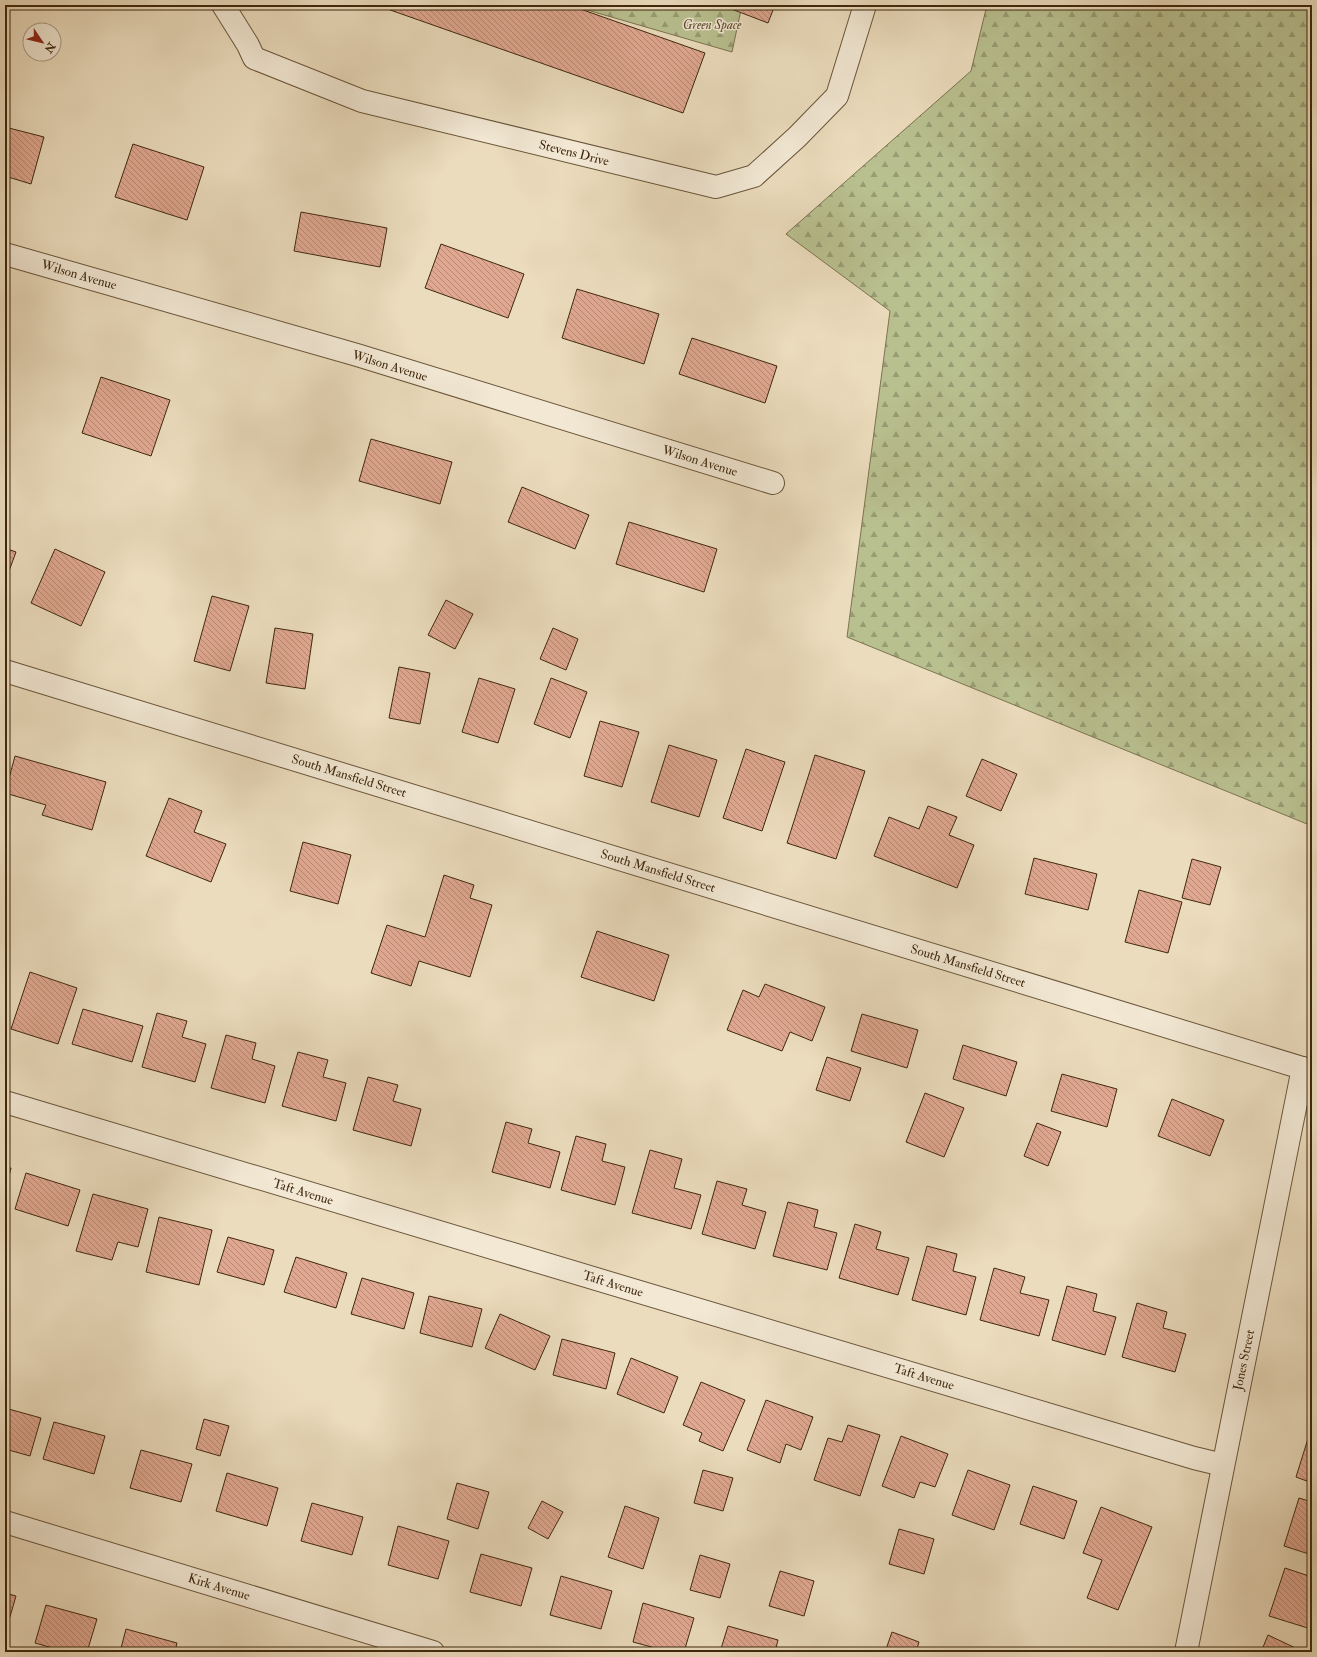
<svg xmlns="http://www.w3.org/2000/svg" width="1317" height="1657" font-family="'IM FELL Double Pica',serif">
<defs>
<pattern id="forest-firs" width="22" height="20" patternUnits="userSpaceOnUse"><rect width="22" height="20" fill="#b9c090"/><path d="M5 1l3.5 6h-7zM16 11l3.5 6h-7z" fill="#989c74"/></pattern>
<pattern id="building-back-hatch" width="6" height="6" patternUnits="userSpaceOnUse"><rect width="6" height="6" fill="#e0a891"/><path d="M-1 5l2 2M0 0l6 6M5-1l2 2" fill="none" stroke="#b78975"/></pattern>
</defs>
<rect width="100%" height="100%" fill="#ebdcbd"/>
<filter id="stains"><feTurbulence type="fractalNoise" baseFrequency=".005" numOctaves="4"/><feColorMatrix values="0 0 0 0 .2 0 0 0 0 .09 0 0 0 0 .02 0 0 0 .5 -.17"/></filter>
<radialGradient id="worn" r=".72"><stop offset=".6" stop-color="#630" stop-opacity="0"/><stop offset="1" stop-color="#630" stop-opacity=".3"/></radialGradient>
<!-- forest -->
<g fill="url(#forest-firs)" stroke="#7c744f">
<polygon points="570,5 742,5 732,52"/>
<polygon points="987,5 1312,5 1312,826 847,637 890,311 786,234 971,71"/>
</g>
<!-- building -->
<g fill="url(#building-back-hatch)" stroke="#3f280e">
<polygon points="376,5 569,5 705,53 683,113"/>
<polygon points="721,5 775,5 768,23"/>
<polygon points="5,127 44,137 31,184 5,176"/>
<polygon points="133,144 204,167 187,220 115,197"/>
<polygon points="301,212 387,228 380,267 294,251"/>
<polygon points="441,244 524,274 508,318 425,288"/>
<polygon points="577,289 659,314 644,364 562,338"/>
<polygon points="692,338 777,366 765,403 679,374"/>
<polygon points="101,377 170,400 151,456 82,433"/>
<polygon points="371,439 452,462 440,504 359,481"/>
<polygon points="522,487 589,515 575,549 508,522"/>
<polygon points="629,522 717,549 704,592 616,564"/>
<polygon points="5,548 16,552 5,582"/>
<polygon points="55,549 105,572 81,626 31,603"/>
<polygon points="212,596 249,606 230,671 194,661"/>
<polygon points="446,600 473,614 455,649 428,635"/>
<polygon points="275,628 313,634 305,689 266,683"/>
<polygon points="553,628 578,639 566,670 540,659"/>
<polygon points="399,667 430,673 420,724 389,718"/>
<polygon points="479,678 515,689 498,743 462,732"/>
<polygon points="551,678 587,692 570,738 534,724"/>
<polygon points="600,721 639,732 622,787 584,776"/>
<polygon points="669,745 717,760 699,817 651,802"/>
<polygon points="746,749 785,762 762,831 723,818"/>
<polygon points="815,755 865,771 836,859 787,843"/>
<polygon points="15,756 106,782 92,830 42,815 46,805 5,793"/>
<polygon points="982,759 1017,774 1001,811 966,796"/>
<polygon points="169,798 202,811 194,832 226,844 211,882 146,856"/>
<polygon points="928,806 957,817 949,835 974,845 957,888 874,856 889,817 919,829"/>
<polygon points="303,842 351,855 338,904 290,891"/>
<polygon points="1034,858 1097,874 1088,910 1025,894"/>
<polygon points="1192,859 1221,867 1210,905 1182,898"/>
<polygon points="444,875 474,885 470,898 492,905 470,977 419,961 411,986 371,973 387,925 425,937"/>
<polygon points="1139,890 1182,902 1168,953 1125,942"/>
<polygon points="597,931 669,955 654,1001 581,977"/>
<polygon points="30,972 77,988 58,1044 11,1029"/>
<polygon points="765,984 825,1007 812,1041 790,1032 782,1051 727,1030 743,990 759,997"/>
<polygon points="83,1009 143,1026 132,1062 72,1044"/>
<polygon points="157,1013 187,1021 182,1037 206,1044 195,1082 142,1067"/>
<polygon points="862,1014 918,1030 907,1068 851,1051"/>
<polygon points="226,1035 256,1043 252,1059 275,1066 265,1103 211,1088"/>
<polygon points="963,1045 1017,1062 1006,1096 953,1079"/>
<polygon points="298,1052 328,1060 323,1077 346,1083 336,1121 282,1106"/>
<polygon points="827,1057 861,1068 850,1101 816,1090"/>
<polygon points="1062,1074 1117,1089 1107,1127 1051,1111"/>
<polygon points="368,1077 398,1085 393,1101 421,1109 411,1146 353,1130"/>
<polygon points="925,1093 964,1108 944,1157 906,1142"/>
<polygon points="1172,1099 1224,1120 1210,1156 1158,1136"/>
<polygon points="506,1122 532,1129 528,1143 560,1152 550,1188 492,1172"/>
<polygon points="1037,1123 1061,1132 1048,1166 1024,1156"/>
<polygon points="576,1136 606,1144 602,1161 625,1167 615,1205 561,1190"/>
<polygon points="650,1150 682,1159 674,1188 701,1195 691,1229 632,1213"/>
<polygon points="5,1167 11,1168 5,1192"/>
<polygon points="26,1173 80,1190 68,1226 15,1209"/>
<polygon points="717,1181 747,1189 742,1205 766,1212 755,1249 702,1234"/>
<polygon points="93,1194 148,1209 138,1247 118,1242 112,1260 76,1251"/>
<polygon points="788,1202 818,1210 814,1227 837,1233 827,1270 773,1256"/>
<polygon points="159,1217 212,1230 199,1285 146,1272"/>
<polygon points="855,1224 881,1232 876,1249 909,1258 898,1295 839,1278"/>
<polygon points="228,1237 274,1250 264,1285 217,1272"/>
<polygon points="927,1246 957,1254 953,1271 976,1277 966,1315 912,1300"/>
<polygon points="296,1257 347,1273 336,1308 284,1292"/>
<polygon points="994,1268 1025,1277 1020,1293 1049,1300 1039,1336 980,1320"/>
<polygon points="362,1278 414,1293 404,1329 351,1314"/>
<polygon points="1067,1286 1097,1294 1093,1311 1116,1317 1105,1355 1052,1340"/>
<polygon points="429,1296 482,1309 472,1347 420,1333"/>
<polygon points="1137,1303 1167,1312 1163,1328 1186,1334 1175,1372 1122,1357"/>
<polygon points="500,1314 550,1336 535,1370 485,1348"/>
<polygon points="562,1339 615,1353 606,1389 553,1375"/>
<polygon points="631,1358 678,1377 664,1413 617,1394"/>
<polygon points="701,1382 745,1400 723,1451 699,1441 702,1433 683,1425"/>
<polygon points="1312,1397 1312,1410 1308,1409"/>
<polygon points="766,1400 813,1417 801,1450 786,1444 780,1463 747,1450"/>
<polygon points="5,1408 41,1418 30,1456 5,1449"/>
<polygon points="204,1419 229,1426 220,1456 196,1449"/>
<polygon points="54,1422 105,1436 94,1474 43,1459"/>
<polygon points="848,1425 880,1435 860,1496 814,1480 828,1438 842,1442"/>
<polygon points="1311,1429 1312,1429 1312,1483 1296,1477"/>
<polygon points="901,1436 948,1454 935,1487 920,1482 914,1498 882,1486"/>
<polygon points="141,1450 192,1464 181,1502 130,1488"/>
<polygon points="703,1470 733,1478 723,1511 694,1503"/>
<polygon points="968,1470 1010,1485 994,1530 952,1515"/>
<polygon points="227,1473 278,1488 267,1526 216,1511"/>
<polygon points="457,1483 489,1492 478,1529 447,1519"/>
<polygon points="1033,1486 1077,1501 1064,1539 1020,1524"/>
<polygon points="1299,1498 1312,1502 1312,1555 1284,1546"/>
<polygon points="542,1501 563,1512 548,1539 528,1528"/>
<polygon points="312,1503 363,1517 352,1555 301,1541"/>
<polygon points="625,1506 659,1518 643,1569 608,1557"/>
<polygon points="1101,1507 1152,1527 1118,1610 1087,1598 1102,1560 1083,1553"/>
<polygon points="398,1526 449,1541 438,1579 388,1565"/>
<polygon points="899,1529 934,1539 924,1574 889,1564"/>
<polygon points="481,1554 532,1568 521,1606 470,1592"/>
<polygon points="700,1555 730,1564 720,1598 690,1590"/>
<polygon points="1285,1568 1312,1577 1311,1629 1269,1616"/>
<polygon points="780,1571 814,1581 804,1616 769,1606"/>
<polygon points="561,1576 612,1591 601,1629 550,1615"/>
<polygon points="5,1593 16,1596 5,1634"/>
<polygon points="643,1603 694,1618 684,1652 670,1652 633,1642"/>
<polygon points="46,1605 97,1619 87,1652 67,1652 35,1643"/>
<polygon points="728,1626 778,1640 775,1652 720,1652"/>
<polygon points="126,1629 177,1643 175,1652 120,1652"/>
<polygon points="892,1632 919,1642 916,1652 885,1652"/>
<polygon points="1268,1635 1304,1652 1261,1652"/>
</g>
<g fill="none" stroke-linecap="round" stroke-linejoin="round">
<!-- minor casing -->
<g stroke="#6a553a" stroke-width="24">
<g id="minor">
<polyline points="223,5 248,45 254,58 362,101 716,187 754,176 797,137 837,96 865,5"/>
<polyline points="5,254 357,355 773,483"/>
<polyline points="5,671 1312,1071"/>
<polyline points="5,1102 1194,1458 1223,1465"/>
<polyline points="5,1522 433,1652"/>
<polyline points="1186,1652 1303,1068"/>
</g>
</g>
<!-- minor -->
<use href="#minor" stroke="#f2e8d4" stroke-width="22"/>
</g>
<g text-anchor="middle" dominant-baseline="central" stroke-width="3" stroke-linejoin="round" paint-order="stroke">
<!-- park labels -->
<g font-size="13" font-style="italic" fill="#5e4e2e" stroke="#f2e8d4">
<text x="712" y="25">Green Space</text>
</g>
<!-- street labels -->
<g font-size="13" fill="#3f280e" stroke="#f2e8d4">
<text transform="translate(574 153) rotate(14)">Stevens Drive</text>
<text transform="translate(79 275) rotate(16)">Wilson Avenue</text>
<text transform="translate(390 366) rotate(17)">Wilson Avenue</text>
<text transform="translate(700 461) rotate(17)">Wilson Avenue</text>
<text transform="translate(349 776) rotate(17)">South Mansfield Street</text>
<text transform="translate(658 871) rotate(17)">South Mansfield Street</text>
<text transform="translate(968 966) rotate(17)">South Mansfield Street</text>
<text transform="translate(303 1192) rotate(17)">Taft Avenue</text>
<text transform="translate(613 1284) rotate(17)">Taft Avenue</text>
<text transform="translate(1244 1360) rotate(-78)">Jones Street</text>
<text transform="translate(924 1377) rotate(17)">Taft Avenue</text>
<text transform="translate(219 1587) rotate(17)">Kirk Avenue</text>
</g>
</g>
<!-- margin -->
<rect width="1317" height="1657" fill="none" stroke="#ebdcbd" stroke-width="20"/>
<rect x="6" y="6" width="1305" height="1645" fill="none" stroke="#3f280e" stroke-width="2"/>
<rect x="10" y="10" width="1297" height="1637" fill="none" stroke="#3f280e"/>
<!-- north arrow -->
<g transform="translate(42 42) rotate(125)"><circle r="19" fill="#f2e8d4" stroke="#aa9b85"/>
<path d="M0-3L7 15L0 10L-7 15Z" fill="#8f2418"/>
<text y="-6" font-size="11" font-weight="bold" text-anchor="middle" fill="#3f280e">N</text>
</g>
<rect width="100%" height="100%" filter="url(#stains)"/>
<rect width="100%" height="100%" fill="url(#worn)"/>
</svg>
